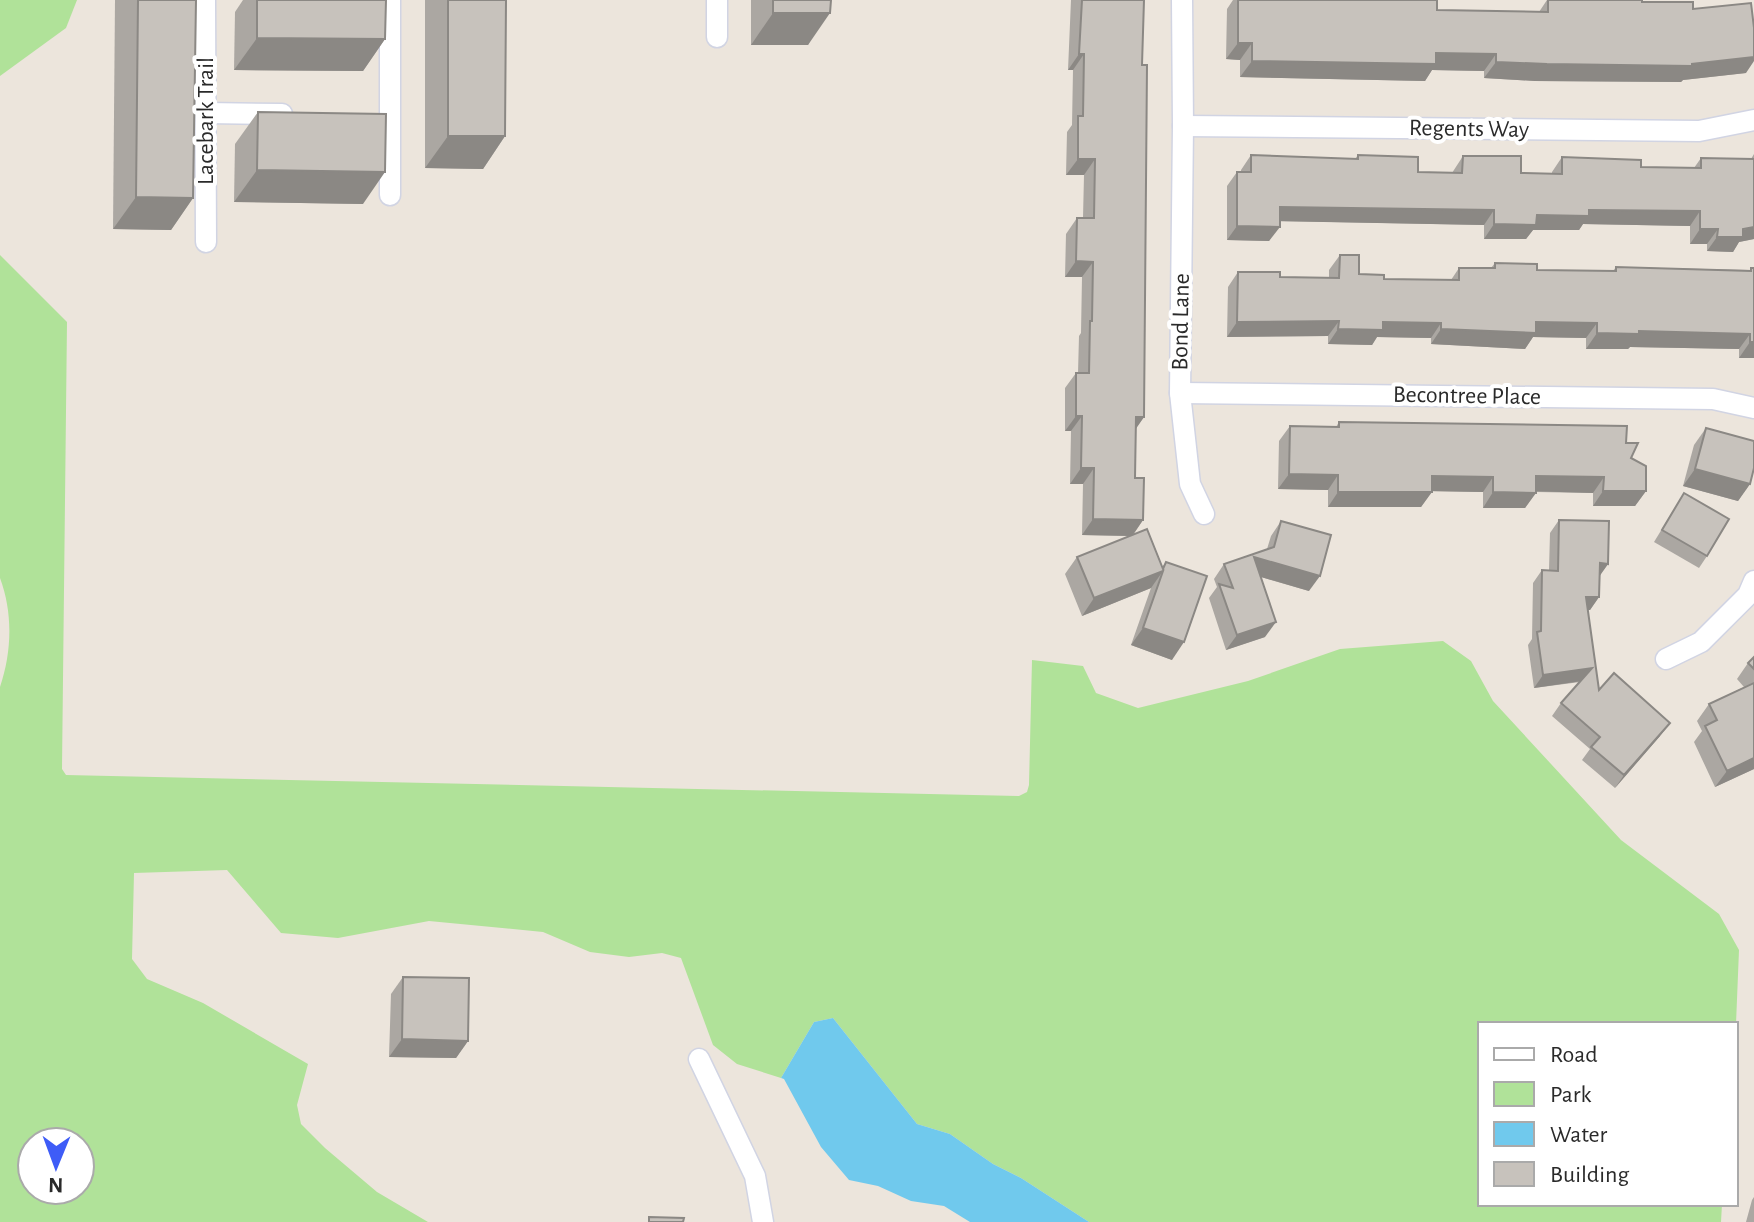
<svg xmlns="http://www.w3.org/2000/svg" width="1754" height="1222" font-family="'Alegreya Sans',sans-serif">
<rect width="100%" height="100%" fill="#ece5dc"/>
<!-- green -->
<g fill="#b0e299" fill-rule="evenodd">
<polygon points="0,0 77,0 66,28 0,76"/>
<path d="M 0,255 L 67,322 L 62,769 L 66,775 L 1019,796 L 1027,792 L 1029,785 L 1032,660 L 1083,666 L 1096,693 L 1138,708 L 1248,681 L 1340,649 L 1443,641 L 1471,661 L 1493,701 L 1621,840 L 1719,914 L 1739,950 L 1736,1024 L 1480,1024 L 1480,1204 L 1722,1204 L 1721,1222 L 1089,1222 L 1021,1178 L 993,1164 L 950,1134 L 917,1124 L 833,1018 L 814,1022 L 781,1078 L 737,1064 L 713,1045 L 681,958 L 662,953 L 629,957 L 590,952 L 543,932 L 429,921 L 338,938 L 281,933 L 227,870 L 134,873 L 132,959 L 147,979 L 203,1003 L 308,1064 L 297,1105 L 301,1124 L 325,1148 L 377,1192 L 428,1222 L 0,1222 L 0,687 C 12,651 13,613 0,578 ZM 32,1142 L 80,1142 L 80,1190 L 32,1190 Z"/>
</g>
<!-- water -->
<polygon fill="#70c9ed" points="833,1018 917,1124 950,1134 993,1164 1021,1178 1089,1222 970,1222 944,1206 911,1201 878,1186 849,1180 821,1147 784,1079 781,1078 814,1022"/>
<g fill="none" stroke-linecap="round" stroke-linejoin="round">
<!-- street casing -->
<g stroke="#d1d4e3" stroke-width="23">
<g id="street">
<polyline points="205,0 206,242"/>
<polyline points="390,0 390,195"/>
<polyline points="1182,0 1183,126 1180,393 1190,484 1204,514"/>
<polyline points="717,37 717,0"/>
<polyline points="206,113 282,114"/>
<polyline points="1183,126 1699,131 1754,120"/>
<polyline points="1180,393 1713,399 1754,408"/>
<polyline points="1666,659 1701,642 1748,595 1754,581"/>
<polyline points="699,1059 755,1176 763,1222"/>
</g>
</g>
<!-- street -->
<use href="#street" stroke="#fff" stroke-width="20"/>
</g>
<!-- wall -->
<g fill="#aba7a2">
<polygon points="115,0 196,0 193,198 171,230 113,229"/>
<polygon points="243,0 386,0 385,39 363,71 234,70 235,12"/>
<polygon points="425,0 506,0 505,136 483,169 425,168"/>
<polygon points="751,0 831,0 808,45 751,45"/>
<polygon points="1071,0 1144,0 1142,65 1144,417 1136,428 1135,478 1143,520 1133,535 1162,567 1166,562 1172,660 1131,645 1151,588 1082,616 1065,574 1077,557 1130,536 1082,535 1083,484 1070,484 1071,431 1065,431 1065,388 1076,373 1078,373 1079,336 1081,333 1082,277 1065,277 1066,234 1077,218 1083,218 1084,175 1066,175 1067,132 1072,125 1073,70 1068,70"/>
<polygon points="1233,0 1437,0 1437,10 1539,12 1547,0 1642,0 1642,2 1693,9 1746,73 1683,80 1681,82 1535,81 1484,78 1484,71 1432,70 1425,81 1240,77 1240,60 1226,59 1227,9"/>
<polygon points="258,112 363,204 234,202 235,144"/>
<polygon points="1754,154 1754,239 1739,242 1733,252 1707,251 1707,244 1690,244 1690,226 1583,224 1579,230 1533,230 1526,239 1484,239 1484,225 1280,221 1269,241 1227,240 1227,186 1237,172 1241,172 1241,170 1251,155 1355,159 1358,155 1418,172 1452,173 1463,156 1521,173 1552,174 1552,172 1562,157 1641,167 1694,168 1701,158 1751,159"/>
<polygon points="1340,255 1359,274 1384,279 1451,280 1459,268 1491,268 1495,263 1537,270 1613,271 1616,267 1750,270 1751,268 1754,268 1754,358 1739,358 1739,349 1630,347 1628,349 1586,349 1586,338 1533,337 1525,349 1431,344 1431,338 1377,337 1372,345 1328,344 1328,336 1227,337 1228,287 1238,272 1280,277 1329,278 1329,270"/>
<polygon points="1339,422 1626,443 1646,491 1635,506 1593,506 1593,493 1536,492 1525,508 1483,508 1483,492 1432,491 1421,507 1328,507 1328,490 1278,489 1279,441 1290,426 1336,427"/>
<polygon points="1706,428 1750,484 1738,501 1683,486 1694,445"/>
<polygon points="1684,493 1707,556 1699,568 1654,542"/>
<polygon points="1559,520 1608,564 1599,576 1599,597 1590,610 1588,610 1599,690 1660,736 1615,788 1582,760 1590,749 1552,716 1561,703 1580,682 1534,688 1528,645 1532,639 1533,583 1542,570 1549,570 1550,533"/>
<polygon points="1281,521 1309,591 1261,577 1265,637 1226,650 1209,598 1217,587 1214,579 1224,564 1267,549 1271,536"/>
<polygon points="1754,657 1754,769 1715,787 1694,742 1702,731 1697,721 1709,704 1744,687 1737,679 1748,663"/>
<polygon points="403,977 468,1041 456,1058 389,1057 391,994"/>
<polygon points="1754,1197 1754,1222 1746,1222 1752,1200"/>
</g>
<!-- shaded-wall -->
<g fill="#8b8884">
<polygon points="773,13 830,13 808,45 751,45"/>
<polygon points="257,38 385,39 363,71 234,70"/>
<polygon points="1238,43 1252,43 1240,60 1226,59"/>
<polygon points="1436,53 1496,54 1484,71 1432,70 1425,81 1240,77 1252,61"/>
<polygon points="1079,54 1084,54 1073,70 1068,70"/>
<polygon points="1754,57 1754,61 1746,73 1683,80 1681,82 1535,81 1484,78 1496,62 1692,64"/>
<polygon points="448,136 505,136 483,169 425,168"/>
<polygon points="1078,159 1095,159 1084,175 1066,175"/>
<polygon points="257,170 385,172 363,204 234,202"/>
<polygon points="136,197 193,198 171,230 113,229"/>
<polygon points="1280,207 1494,210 1484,225 1269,221"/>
<polygon points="1589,210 1700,211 1690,226 1583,224 1579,230 1533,230 1526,239 1484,239 1494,224 1537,215"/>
<polygon points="1237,226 1280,227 1269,241 1227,240"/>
<polygon points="1754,227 1754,239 1739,242 1733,252 1707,251 1717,237"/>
<polygon points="1700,229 1718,229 1707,244 1690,244"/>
<polygon points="1076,261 1093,262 1082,277 1065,277"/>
<polygon points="1339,321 1328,336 1227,337 1237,322"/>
<polygon points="1383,322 1441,323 1431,338 1377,337 1372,345 1328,344 1338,329"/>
<polygon points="1536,322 1597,323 1586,338 1533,337 1525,349 1431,344 1441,329"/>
<polygon points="1639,331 1750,334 1739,349 1630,347 1628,349 1586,349 1597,333"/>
<polygon points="1750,342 1754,342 1754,358 1739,358"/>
<polygon points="1076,416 1082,416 1071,431 1065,431"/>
<polygon points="1136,417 1144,417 1133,433"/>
<polygon points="1081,468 1094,468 1083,484 1070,484"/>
<polygon points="1695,469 1750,484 1738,501 1683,486"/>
<polygon points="1289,474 1338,475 1328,490 1278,489"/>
<polygon points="1432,476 1493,477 1483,492 1422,491"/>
<polygon points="1536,476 1604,477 1593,493 1526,491"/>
<polygon points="1603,491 1646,491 1635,506 1593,506"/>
<polygon points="1338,492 1432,492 1421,507 1328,507"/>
<polygon points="1493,492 1536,493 1525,508 1483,508"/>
<polygon points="1093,519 1143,520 1132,536 1082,535"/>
<polygon points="1254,557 1320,576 1309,591 1244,572"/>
<polygon points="1600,563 1608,564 1599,577"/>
<polygon points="1163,571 1151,588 1082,616 1094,598"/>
<polygon points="1586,597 1599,597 1590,610 1577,610"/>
<polygon points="1276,622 1265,637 1226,650 1237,635"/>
<polygon points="1143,628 1184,642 1172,660 1131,645"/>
<polygon points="1592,668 1582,681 1534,688 1543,675"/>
<polygon points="1670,723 1660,736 1615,788 1624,775"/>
<polygon points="1754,757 1754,769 1715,787 1727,771"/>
<polygon points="402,1039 468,1041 456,1058 389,1057"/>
</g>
<!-- building -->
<g fill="#c7c2bc" stroke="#8b8884" stroke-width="2">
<polygon points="138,0 196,0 193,198 136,197"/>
<polygon points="257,0 386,0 385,39 257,38"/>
<polygon points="448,0 506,0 505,136 448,136"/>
<polygon points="773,0 831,0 830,13 773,13"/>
<polygon points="1082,0 1144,0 1142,65 1147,65 1144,417 1136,417 1135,478 1144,478 1143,520 1093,519 1094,468 1081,468 1082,416 1076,416 1076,373 1089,373 1090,321 1092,321 1093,262 1076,261 1077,218 1094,218 1095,159 1078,159 1078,116 1083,116 1084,54 1079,54"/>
<polygon points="1238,0 1437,0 1437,10 1548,12 1548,0 1642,0 1642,2 1693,2 1693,9 1751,3 1754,28 1754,57 1692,64 1692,66 1547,64 1496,62 1496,54 1436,53 1436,64 1252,61 1252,43 1238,43"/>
<polygon points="258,112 386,114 385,172 257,170"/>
<polygon points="1251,155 1358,159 1358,155 1418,157 1418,172 1462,173 1463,156 1521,156 1521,173 1562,174 1562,157 1641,160 1641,167 1701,168 1701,158 1754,159 1754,227 1743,229 1743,237 1717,237 1718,229 1700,229 1700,211 1589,210 1589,216 1537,215 1536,225 1494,224 1494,210 1280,207 1280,227 1237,226 1237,172 1251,172"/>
<polygon points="1340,255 1359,255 1359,274 1384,275 1384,279 1459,280 1459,268 1495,268 1495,263 1537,264 1537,270 1616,271 1616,267 1751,271 1751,268 1754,268 1754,342 1750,342 1750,334 1639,331 1639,334 1597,333 1597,323 1536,322 1536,333 1441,329 1441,323 1383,322 1383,330 1338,329 1339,321 1237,322 1238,272 1280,272 1280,277 1339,278"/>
<polygon points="1339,422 1627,426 1626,443 1638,443 1631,458 1646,466 1646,491 1603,491 1604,477 1536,476 1536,493 1493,492 1493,477 1432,476 1432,492 1338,492 1338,475 1289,474 1290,426 1339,427"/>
<polygon points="1706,428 1754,441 1754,468 1750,484 1695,469"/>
<polygon points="1684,493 1729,519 1707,556 1662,530"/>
<polygon points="1559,520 1609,521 1608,564 1600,563 1599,597 1586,597 1599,690 1614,673 1670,723 1624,775 1591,747 1600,737 1561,703 1592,668 1543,675 1537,632 1541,631 1542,570 1558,571"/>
<polygon points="1281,521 1331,535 1320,576 1254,557 1276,622 1237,635 1219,584 1233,588 1224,564 1274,547"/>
<polygon points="1147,529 1163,569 1166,562 1207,576 1184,642 1143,628 1163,571 1094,598 1077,557"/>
<polygon points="1754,657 1754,669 1748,663"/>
<polygon points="1754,683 1754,758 1727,771 1705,726 1717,720 1709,704"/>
<polygon points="403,977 469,978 468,1041 402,1039"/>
<polygon points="649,1217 684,1218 683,1222 649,1222"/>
</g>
<g text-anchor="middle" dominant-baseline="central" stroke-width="8" stroke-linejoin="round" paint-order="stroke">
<!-- street labels -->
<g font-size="24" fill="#2a2a2a" stroke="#fff">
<text transform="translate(206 121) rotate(-90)">Lacebark Trail</text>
<text transform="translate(1469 129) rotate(1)">Regents Way</text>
<text transform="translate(1181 322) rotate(-89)">Bond Lane</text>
<text transform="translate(1467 396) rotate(1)">Becontree Place</text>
</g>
</g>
<!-- legend -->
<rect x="1478" y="1022" width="260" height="184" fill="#ffffff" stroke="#aaaaaa" stroke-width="2"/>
<rect x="1494" y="1048" width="40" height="12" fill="#ffffff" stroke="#aaaaaa" stroke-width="2"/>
<text x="1550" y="1062" font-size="24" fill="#2a2a2a">Road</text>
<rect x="1494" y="1082" width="40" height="24" fill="#b0e299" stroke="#aaaaaa" stroke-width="2"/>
<text x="1550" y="1102" font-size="24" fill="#2a2a2a">Park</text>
<rect x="1494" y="1122" width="40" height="24" fill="#70c9ed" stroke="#aaaaaa" stroke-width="2"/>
<text x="1550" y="1142" font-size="24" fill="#2a2a2a">Water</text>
<rect x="1494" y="1162" width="40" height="24" fill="#c7c2bc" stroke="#aaaaaa" stroke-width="2"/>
<text x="1550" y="1182" font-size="24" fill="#2a2a2a">Building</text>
<!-- north arrow -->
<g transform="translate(56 1166) rotate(181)"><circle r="38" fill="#ffffff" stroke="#aaaaaa" stroke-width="2"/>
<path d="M0-6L14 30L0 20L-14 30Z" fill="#3e5cf7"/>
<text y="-12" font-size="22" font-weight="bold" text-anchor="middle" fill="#2a2a2a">N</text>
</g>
</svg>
